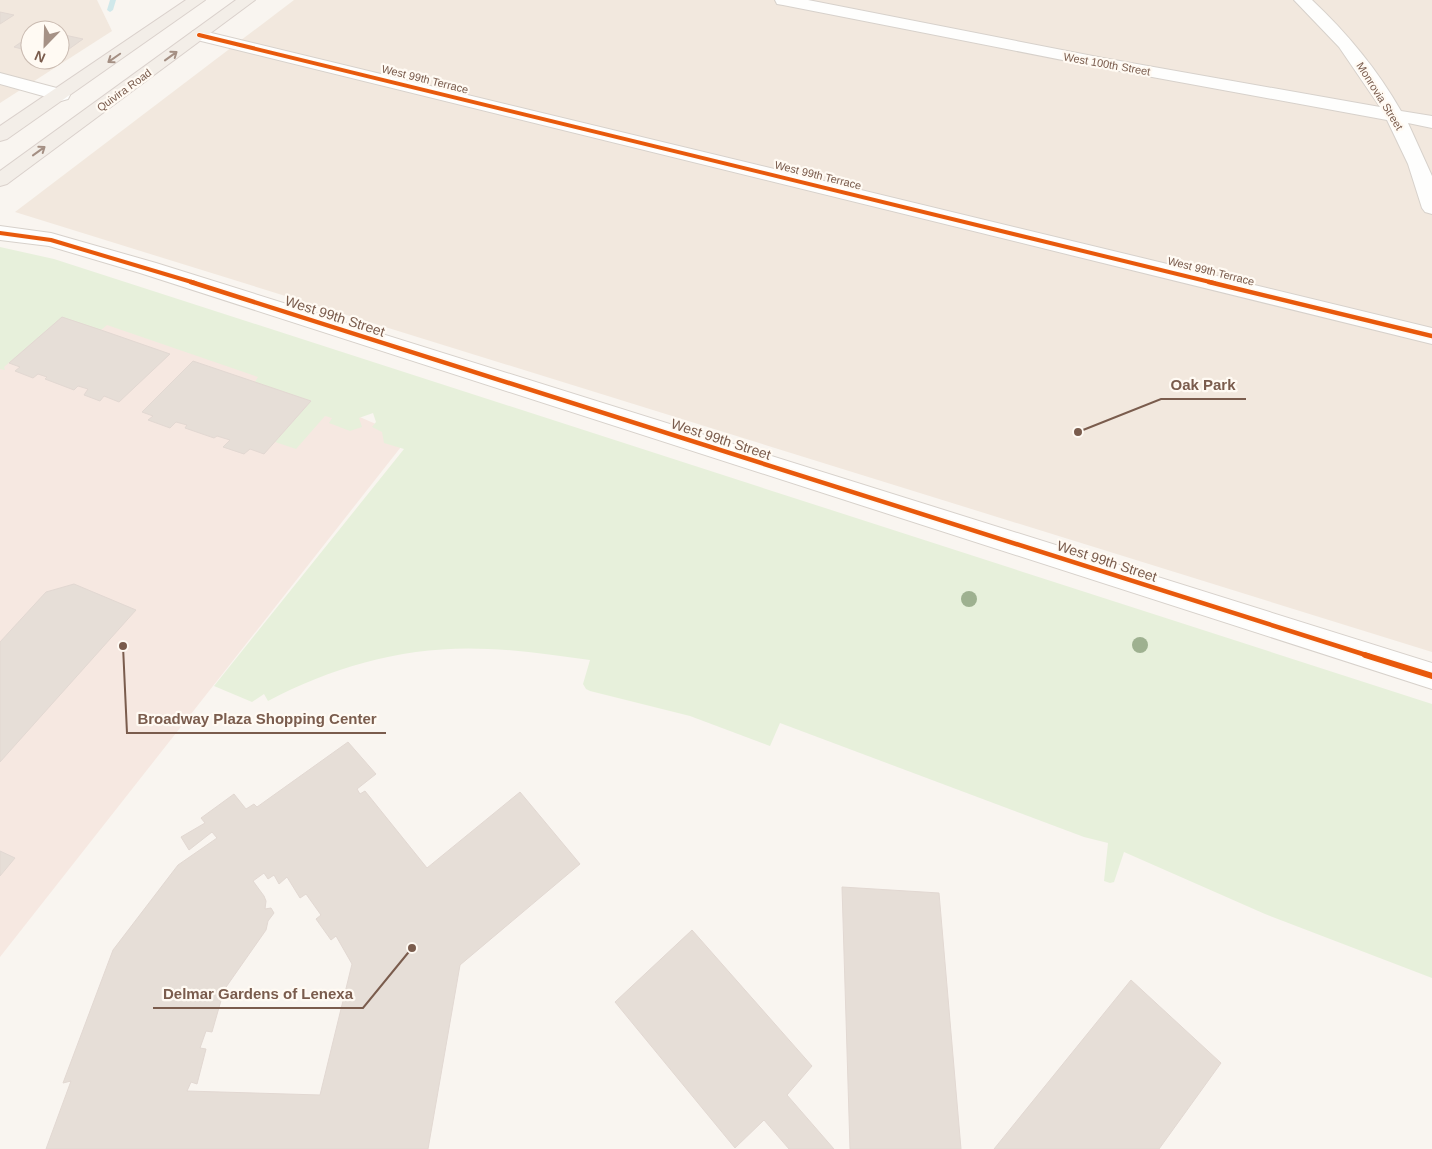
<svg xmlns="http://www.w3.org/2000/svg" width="1432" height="1149" viewBox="0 0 1432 1149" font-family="Helvetica,sans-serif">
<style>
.residential{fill:#f2e8de;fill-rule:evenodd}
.commercial{fill:#f6e8e1}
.green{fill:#e7f0db}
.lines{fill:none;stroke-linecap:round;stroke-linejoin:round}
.stream{fill:#d0e8ea;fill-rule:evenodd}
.building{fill:#e6ded7;stroke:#e2d8d2;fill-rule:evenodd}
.minor-casing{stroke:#d7d1cb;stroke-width:2}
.tertiary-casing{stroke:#d7d1cb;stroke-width:2}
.primary-casing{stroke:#dad1cc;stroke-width:2}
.minor{fill:#fefefd;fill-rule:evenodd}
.tertiary{fill:#fefefd;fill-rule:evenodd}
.primary{fill:#f3eee8;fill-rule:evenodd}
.cycleway-far2-casing{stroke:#fffaf3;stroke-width:5.5}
.cycleway-far1-casing{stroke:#fffaf3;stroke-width:8}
.cycleway-casing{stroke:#fffaf3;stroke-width:9}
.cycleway-far2{stroke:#e8590c;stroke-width:4}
.cycleway-far1{stroke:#e8590c;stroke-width:4.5}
.cycleway{stroke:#e8590c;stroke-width:6}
.tree{fill:#9eb190}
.oneway{stroke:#a48f83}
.labels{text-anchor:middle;stroke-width:4.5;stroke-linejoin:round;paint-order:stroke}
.far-street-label{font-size:11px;fill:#7a5c4d;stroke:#fffaf3}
.street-label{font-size:14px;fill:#7a5c4d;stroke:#fffaf3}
.leader{fill:none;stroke:#7a5c4d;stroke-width:2}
.callout-dot{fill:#7a5c4d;stroke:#fffaf3;stroke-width:2}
.callout-label{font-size:15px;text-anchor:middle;font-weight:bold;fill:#7a5c4d;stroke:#fffaf3;stroke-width:4.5;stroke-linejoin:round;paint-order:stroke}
</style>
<rect width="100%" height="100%" fill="#f9f5f0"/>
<g class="residential">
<path d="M0 0H97L112 31 0 103ZM30 30H60V60H30Z"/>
<polygon points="294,0 1432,0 1432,652 15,212"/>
</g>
<polygon class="commercial" points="68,307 261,374 408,438 0,957 0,354"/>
<path class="green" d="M0 247 54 259 1432 704V978L1265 914 1124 852 1114 882 1110 883 1104 881 1108 843 1084 837 780 723 770 746 690 716 590 691 586 689 583 684 590 660C556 656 522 650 488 649 410 645 336 665 268 701L264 694 252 702 214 686 404 449 384 443 382 432 372 427 376 422 373 413 359 418 362 427 350 431 329 423 332 418 325 416 296 449 275 442 311 401 255 382 258 377 107 325 101 330 62 317 4 367 5 370 0 369Z"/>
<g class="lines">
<polygon class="stream" points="110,0 116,0 113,10 110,12 107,10"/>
</g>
<g class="building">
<polygon points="0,12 14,15 0,24"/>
<polygon points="60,34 83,39 62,54 60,53"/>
<polygon points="30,36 30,51 14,47"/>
<polygon points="62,317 101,330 170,354 119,402 104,396 100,401 84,395 88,389 78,386 74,390 45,379 47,377 38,374 33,378 15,371 20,367 9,363"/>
<polygon points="193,361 255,382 311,401 264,454 250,449 244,454 223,447 230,440 217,436 214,438 185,428 187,425 176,422 170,428 148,420 153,416 142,412"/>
<polygon points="74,584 136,610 0,762 0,642 46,592"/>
<path d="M348 742 376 774 357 789 360 794 365 791 427 868 520 792 580 864 460 965 428 1149H46L71 1081 63 1083 113 950 178 865 217 838 212 832 189 850 181 837 205 823 201 818 234 794 246 809 254 804 257 807ZM264 873 268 879 274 875 279 884 287 877 300 898 306 894 321 915 316 919 331 940 336 936 352 964 320 1095 187 1091 191 1082 197 1084 206 1049 200 1048 206 1031 212 1032 224 990 266 930 268 921 274 913 271 908 265 909 266 901 264 896 253 881Z"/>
<polygon points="0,851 15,858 0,876"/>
<polygon points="842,887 939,893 961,1149 850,1149"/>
<polygon points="692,930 812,1066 787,1095 834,1149 789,1149 764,1120 735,1148 615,1002"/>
<polygon points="1131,980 1221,1063 1159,1149 994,1149"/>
</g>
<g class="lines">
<g class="minor-casing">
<g id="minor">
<path d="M775 0H808L1103 58 1380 107 1339 47 1294 0H1312C1347 33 1377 69 1401 111L1432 116V128L1408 123 1432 176V214L1425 212 1422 208 1408 164 1387 120 1103 68 783 5 777 4Z"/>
<polygon points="199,30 1432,328 1432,344 193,39 190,35 193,31"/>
<polygon points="0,73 68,91 70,95 68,99 61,101 0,84"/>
</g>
</g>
<g class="tertiary-casing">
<polygon id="tertiary" points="0,226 51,233 156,263 1432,663 1432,689 140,273 49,246 0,240"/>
</g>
<g class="primary-casing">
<g id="primary">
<polygon points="186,0 205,0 7,139 0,141 0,126"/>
<polygon points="236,0 255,0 7,184 0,186 0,171"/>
</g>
</g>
<use href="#minor" class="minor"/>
<use href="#tertiary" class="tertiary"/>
<use href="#primary" class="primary"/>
<g class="cycleway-far2-casing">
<g id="cycleway-far2">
<polyline points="199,35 1214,283"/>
<polyline points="0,233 51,240 195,283"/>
</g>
</g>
<g class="cycleway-far1-casing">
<g id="cycleway-far1">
<polyline points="191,282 1369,656"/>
<polyline points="1209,282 1432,336"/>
</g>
</g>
<g class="cycleway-casing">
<polyline id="cycleway" points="1365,655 1432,676"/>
</g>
<use href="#cycleway-far2" class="cycleway-far2"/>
<use href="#cycleway-far1" class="cycleway-far1"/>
<use href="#cycleway" class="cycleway"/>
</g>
<g class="tree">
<circle cx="969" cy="599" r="8"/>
<circle cx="1140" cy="645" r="8"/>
</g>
<defs><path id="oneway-shaft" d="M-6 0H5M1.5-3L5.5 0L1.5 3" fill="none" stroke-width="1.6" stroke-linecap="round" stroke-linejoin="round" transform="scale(1.25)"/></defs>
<g class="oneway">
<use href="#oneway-shaft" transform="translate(171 56) rotate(-36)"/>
<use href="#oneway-shaft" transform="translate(114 58) rotate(145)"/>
<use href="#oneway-shaft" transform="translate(39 151) rotate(-36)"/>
</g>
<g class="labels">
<g class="far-street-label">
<text transform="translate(1107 64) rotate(10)" y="4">West 100th Street</text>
<text transform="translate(425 79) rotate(14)" y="4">West 99th Terrace</text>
<text transform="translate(124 90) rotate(-36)" y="4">Quivira Road</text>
<text transform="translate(1380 96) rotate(58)" y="4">Monrovia Street</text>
<text transform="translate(818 175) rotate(14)" y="4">West 99th Terrace</text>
<text transform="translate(1211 271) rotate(14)" y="4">West 99th Terrace</text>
</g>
<g class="street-label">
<text transform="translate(335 316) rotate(18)" y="5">West 99th Street</text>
<text transform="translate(721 439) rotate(18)" y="5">West 99th Street</text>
<text transform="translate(1107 561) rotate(18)" y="5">West 99th Street</text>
</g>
</g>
<path class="leader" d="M1078 432L1161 399H1246M123 646L127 733H386M412 948L363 1008H153"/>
<g class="callout-dot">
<circle cx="1078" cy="432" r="5"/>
<circle cx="123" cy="646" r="5"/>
<circle cx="412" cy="948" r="5"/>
</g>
<g class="callout-label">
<text x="1203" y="390">Oak Park</text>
<text x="257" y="724">Broadway Plaza Shopping Center</text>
<text x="258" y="999">Delmar Gardens of Lenexa</text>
</g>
<g transform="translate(45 45) rotate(203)"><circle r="24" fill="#fffaf3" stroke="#cabbb1"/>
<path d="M0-4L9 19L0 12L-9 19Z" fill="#a69286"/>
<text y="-8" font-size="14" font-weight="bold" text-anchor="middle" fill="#7a5c4d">N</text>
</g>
</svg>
